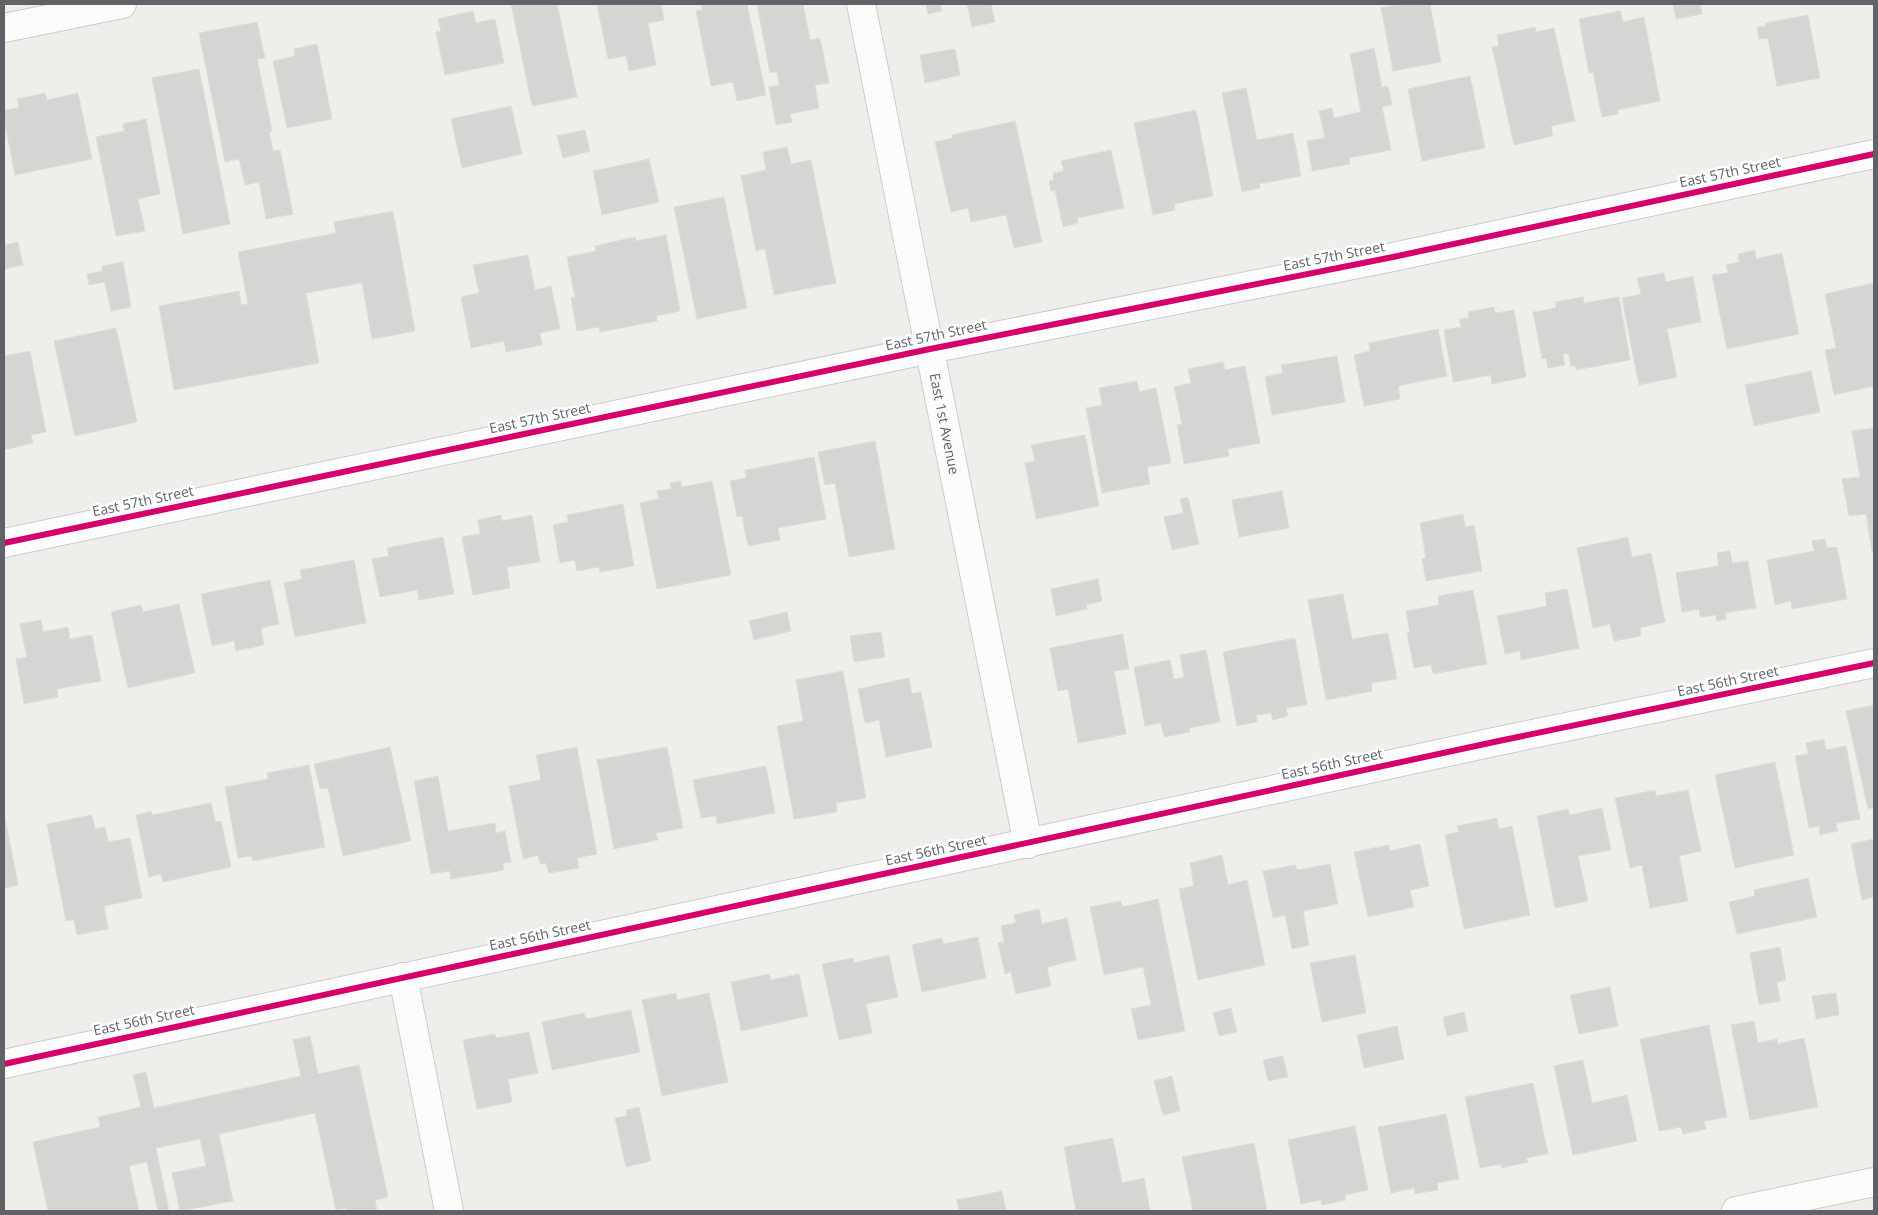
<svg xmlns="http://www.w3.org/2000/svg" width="1878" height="1215" viewBox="0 0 1878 1215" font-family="'Open Sans',sans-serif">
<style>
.building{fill:#d6d5d3;stroke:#deddd9}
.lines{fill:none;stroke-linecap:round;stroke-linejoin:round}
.minor-casing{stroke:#cbcccc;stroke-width:30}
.tertiary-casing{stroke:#cbcccc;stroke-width:30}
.minor{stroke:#fdfcfc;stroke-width:28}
.tertiary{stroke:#fdfcfc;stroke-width:28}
.cycleway-casing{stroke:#fff;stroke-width:9}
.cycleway{stroke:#d6006c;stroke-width:6}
.labels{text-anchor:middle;stroke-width:5;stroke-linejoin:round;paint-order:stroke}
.street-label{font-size:14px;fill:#5f6368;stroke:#fff}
</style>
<rect width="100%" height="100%" fill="#efeeea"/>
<g class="building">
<polygon points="511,4 557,4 577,97 532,106"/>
<polygon points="597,4 661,4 664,20 648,23 656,65 629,71 626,56 608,59"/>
<polygon points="701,4 747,4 766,95 737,101 733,82 711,86 696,11 702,10"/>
<polygon points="757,4 803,4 810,40 820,38 829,83 815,85 819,108 790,114 792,122 776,125 769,87 779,85 777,72 770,73"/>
<polygon points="926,4 940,4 942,11 928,14"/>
<polygon points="967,4 991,4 995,22 972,27"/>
<polygon points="1402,4 1430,4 1441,62 1393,71 1381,8"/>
<polygon points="1673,4 1700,4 1702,14 1676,19"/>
<polygon points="473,11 476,23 495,19 504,63 445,75 436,32 441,31 438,19"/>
<polygon points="1620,11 1623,22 1644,17 1660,101 1617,110 1618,114 1602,117 1593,72 1589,73 1579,19"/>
<polygon points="1808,15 1820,78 1777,86 1768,38 1759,39 1757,27 1766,26 1765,23"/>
<polygon points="257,22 265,58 257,59 272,131 269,132 273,151 280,150 293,214 266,219 259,182 245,185 239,159 225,162 199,33"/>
<polygon points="1535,27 1536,32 1554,28 1575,121 1551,126 1553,136 1514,145 1492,47 1499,46 1497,35"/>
<polygon points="317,44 332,119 287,128 273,61 295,56 294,49"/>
<polygon points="1374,48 1382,87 1388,86 1392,105 1382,107 1391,150 1349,158 1350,164 1312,171 1307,141 1325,138 1319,111 1332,108 1334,118 1361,112 1350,54"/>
<polygon points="955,49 960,75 925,83 920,55"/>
<polygon points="199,69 230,224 183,234 152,78"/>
<polygon points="1470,76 1485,148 1422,161 1408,89"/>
<polygon points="1246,88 1257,140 1293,133 1301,176 1259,184 1260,188 1242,192 1222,93"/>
<polygon points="45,93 47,100 78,93 92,159 15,175 4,119 4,110 19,108 17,99"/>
<polygon points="511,106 522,154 462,168 451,119"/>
<polygon points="1196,110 1213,196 1174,204 1175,210 1153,215 1134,123"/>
<polygon points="146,119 160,194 138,199 145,231 116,236 96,137 124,131 123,124"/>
<polygon points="1015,121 1042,242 1014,248 1006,215 971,222 968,208 951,212 935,142 953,138 952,135"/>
<polygon points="585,130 590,151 563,158 557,136"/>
<polygon points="787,147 791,164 811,160 836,283 774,295 765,249 756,251 741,176 766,170 763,152"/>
<polygon points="1111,150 1124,208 1077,218 1078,223 1063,227 1055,190 1051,191 1049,181 1054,180 1053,173 1064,171 1061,161"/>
<polygon points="649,159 659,202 602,215 593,171"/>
<polygon points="724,197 747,308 697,319 674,207"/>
<polygon points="393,211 415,331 372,339 362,283 306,293 319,363 174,390 159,306 239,291 241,305 248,304 238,252 336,233 334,222"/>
<polygon points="666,235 680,311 656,316 657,321 600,332 599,327 577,331 571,298 575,297 567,257 596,251 595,246 635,237 636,241"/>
<polygon points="18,242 23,265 4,269 4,245"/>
<polygon points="1755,250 1756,259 1782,253 1799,334 1727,349 1712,275 1728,273 1726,265 1739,262 1738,254"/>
<polygon points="528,255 535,290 551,286 560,329 540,333 542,345 506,352 504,341 471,348 461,297 479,293 473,265"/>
<polygon points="123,262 131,307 111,311 105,282 89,285 87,274 102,271 102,266"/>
<polygon points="1664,273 1666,282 1693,276 1701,322 1667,329 1677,377 1639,385 1622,298 1641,294 1637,278"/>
<polygon points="1874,283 1874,386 1834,395 1825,350 1836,348 1825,294"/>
<polygon points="1583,297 1584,303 1619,297 1630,360 1576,370 1576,366 1571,366 1568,353 1563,354 1565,365 1548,368 1546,358 1542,359 1533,312 1556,308 1555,302"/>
<polygon points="1494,307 1495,313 1514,310 1526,377 1492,384 1491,375 1453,382 1444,330 1461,327 1459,319 1469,318 1468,312"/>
<polygon points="116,328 137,422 75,436 54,341"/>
<polygon points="1438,329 1447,376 1398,386 1400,399 1364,406 1354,355 1370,351 1369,343"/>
<polygon points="30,351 46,432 31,435 33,443 4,450 4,356"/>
<polygon points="1337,356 1345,402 1272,415 1265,377 1283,373 1281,365"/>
<polygon points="1223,362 1225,370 1245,366 1260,443 1228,449 1229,456 1184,464 1177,425 1182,424 1174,387 1191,383 1188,369"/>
<polygon points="1811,371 1820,412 1754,426 1745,385"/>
<polygon points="1137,381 1139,392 1156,388 1171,463 1147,467 1150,484 1102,493 1086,408 1102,405 1099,388"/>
<polygon points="1874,428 1874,551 1872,552 1866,514 1849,516 1842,479 1860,477 1852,431"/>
<polygon points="1085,435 1099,506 1036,519 1025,463 1035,461 1031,445"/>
<polygon points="875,441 895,549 849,557 835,483 825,485 818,452"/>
<polygon points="814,457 826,519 778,528 780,540 748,546 742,516 737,517 730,481 746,478 745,470"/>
<polygon points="681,481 682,487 712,481 731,575 657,589 640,503 659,499 657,491 671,489 670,483"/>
<polygon points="1282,491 1289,528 1239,537 1232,500"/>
<polygon points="1188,497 1199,544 1172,550 1164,517 1183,513 1180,499"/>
<polygon points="623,504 634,566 600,572 599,567 577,571 575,560 560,563 553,525 568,522 567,515"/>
<polygon points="1463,514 1465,527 1474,525 1482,571 1426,581 1422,559 1426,558 1420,523"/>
<polygon points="501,515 502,521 532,515 540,562 507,567 510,588 473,595 462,537 480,534 478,520"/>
<polygon points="443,537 454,594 419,600 417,590 380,597 372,559 389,556 387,548"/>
<polygon points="1628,537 1632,557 1651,553 1665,622 1640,628 1641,636 1614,641 1610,624 1593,628 1577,548"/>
<polygon points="1825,539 1827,548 1837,547 1847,599 1792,609 1791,601 1775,605 1767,560 1814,551 1812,541"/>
<polygon points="1730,551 1732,563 1748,561 1756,608 1725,613 1726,619 1717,621 1716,615 1700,617 1699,609 1682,612 1676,573 1719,566 1717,553"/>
<polygon points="354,560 366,623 295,637 284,583 302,579 300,570"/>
<polygon points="1098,579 1102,601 1086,605 1087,609 1056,616 1051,589"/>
<polygon points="270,580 279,624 261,628 264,645 236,651 234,641 212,646 201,594"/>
<polygon points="1567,589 1579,648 1521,660 1520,651 1505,654 1497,616 1547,606 1545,593"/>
<polygon points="1473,590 1487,664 1433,674 1431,665 1414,668 1407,633 1410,632 1406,611 1439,605 1438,596"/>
<polygon points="1343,594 1352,639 1388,633 1397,679 1371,683 1372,691 1326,700 1308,600"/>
<polygon points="179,604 195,673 128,688 111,612 141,605 143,612"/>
<polygon points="787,612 791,631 754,640 749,621"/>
<polygon points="41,620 43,632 68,627 70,639 92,635 101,681 57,689 58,697 24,704 16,659 27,657 20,624"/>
<polygon points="881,632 885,657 854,662 850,636"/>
<polygon points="1123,634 1129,669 1114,671 1126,734 1078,743 1068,689 1058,691 1050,648"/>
<polygon points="1295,638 1307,705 1286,708 1288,716 1273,720 1271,713 1256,715 1257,722 1237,726 1223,652"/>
<polygon points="1206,650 1220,722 1189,728 1190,732 1164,737 1161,723 1145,726 1134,667 1170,660 1174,679 1184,677 1180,655"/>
<polygon points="843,671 866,798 836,803 837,812 794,819 777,726 803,721 796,680"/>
<polygon points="909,678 912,694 921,692 932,747 886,757 879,720 865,723 858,689"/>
<polygon points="1874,705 1874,807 1868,809 1846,711"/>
<polygon points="1824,739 1826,750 1846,746 1860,819 1836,823 1838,831 1820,835 1819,826 1809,828 1795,756 1808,754 1806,743"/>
<polygon points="390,747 411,841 343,856 328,788 320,789 314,764"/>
<polygon points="577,747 597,854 577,858 579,868 549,873 546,863 540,864 538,855 523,859 509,786 541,780 536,755"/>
<polygon points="667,747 683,828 656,833 658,840 614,849 597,760"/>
<polygon points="1775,762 1794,855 1735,868 1715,775"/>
<polygon points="309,765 325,847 253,861 251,856 238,858 225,787 268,779 267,773"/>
<polygon points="766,766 775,813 717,824 716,816 701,818 693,780"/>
<polygon points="438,776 448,831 495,823 496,833 505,831 511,862 503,863 504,870 451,879 450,871 431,874 414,781"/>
<polygon points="1655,790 1656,796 1688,790 1701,851 1679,856 1688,901 1650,908 1642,865 1630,868 1615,798"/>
<polygon points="211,803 215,822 221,821 231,867 163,882 161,874 149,877 136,815 151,811 152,815"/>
<polygon points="1602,808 1611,850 1578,856 1588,901 1555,908 1537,816 1568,809 1570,815"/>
<polygon points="4,813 18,885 4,888"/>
<polygon points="92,815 95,829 105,827 108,842 130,838 142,898 104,906 108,929 77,935 74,920 66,921 47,824"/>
<polygon points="1497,818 1499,829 1512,826 1530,915 1464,929 1445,835 1459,832 1457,826"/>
<polygon points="1874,839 1874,897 1862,900 1851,844"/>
<polygon points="1420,844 1429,886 1410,890 1414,907 1368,917 1354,852 1389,845 1390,851"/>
<polygon points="1222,855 1228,885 1247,880 1265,965 1198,980 1179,889 1194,886 1190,863"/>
<polygon points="1330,864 1338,904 1303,911 1309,945 1292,949 1285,915 1273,918 1263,871 1295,865 1297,870"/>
<polygon points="1808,878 1817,917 1737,934 1729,902 1755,896 1754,890"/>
<polygon points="1158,899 1185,1031 1138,1040 1131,1009 1151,1005 1143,967 1104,975 1090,907 1121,901 1122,907"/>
<polygon points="1039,909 1042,924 1067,918 1076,960 1047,967 1051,986 1016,994 1011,972 1005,974 998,943 1004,942 1001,926 1016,923 1014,915"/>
<polygon points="978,937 986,978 922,992 912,945 942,938 943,944"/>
<polygon points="1780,947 1786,980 1777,982 1780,1001 1759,1005 1750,953"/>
<polygon points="889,955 898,997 866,1004 872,1033 839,1040 822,964 853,958 854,963"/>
<polygon points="1355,955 1366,1013 1322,1022 1310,963"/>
<polygon points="769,974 771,980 799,974 808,1016 741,1031 731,982"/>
<polygon points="1610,987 1618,1026 1579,1034 1570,995"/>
<polygon points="676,993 677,1000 709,993 728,1082 662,1096 642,1000"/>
<polygon points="1836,993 1839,1015 1816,1019 1812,996"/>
<polygon points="1231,1008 1237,1032 1219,1036 1213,1013"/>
<polygon points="631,1010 640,1052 552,1070 542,1022 584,1013 586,1019"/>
<polygon points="1464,1012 1468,1031 1447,1036 1443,1017"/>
<polygon points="1754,1021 1758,1043 1777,1039 1778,1044 1804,1038 1818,1107 1750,1120 1731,1025"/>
<polygon points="1709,1025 1727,1117 1704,1121 1706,1129 1683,1134 1681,1127 1659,1131 1640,1039"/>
<polygon points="1397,1026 1404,1059 1364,1068 1357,1035"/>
<polygon points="529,1032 538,1073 508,1079 512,1102 477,1109 463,1040 495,1034 496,1038"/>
<polygon points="310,1036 318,1074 359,1065 388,1197 375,1200 377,1211 347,1211 346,1208 336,1210 315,1113 219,1134 233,1201 180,1211 172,1173 206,1166 200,1139 156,1148 169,1211 158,1211 147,1162 129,1166 139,1211 48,1211 33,1142 100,1127 98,1117 141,1107 133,1075 146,1072 154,1108 301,1076 293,1040"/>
<polygon points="1283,1056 1288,1077 1268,1081 1263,1060"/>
<polygon points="1583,1060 1592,1103 1627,1095 1637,1141 1573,1155 1554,1066"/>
<polygon points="1172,1076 1180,1111 1163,1115 1154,1081"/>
<polygon points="1533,1083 1548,1154 1526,1158 1528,1162 1501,1168 1501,1164 1480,1168 1465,1097"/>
<polygon points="639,1107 651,1161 626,1167 615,1118 627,1116 626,1110"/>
<polygon points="1446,1114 1459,1179 1437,1183 1438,1190 1415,1194 1414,1188 1391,1193 1378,1127"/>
<polygon points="1355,1126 1368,1190 1345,1195 1346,1200 1322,1205 1321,1200 1301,1204 1288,1140"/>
<polygon points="1113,1138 1122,1183 1144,1178 1150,1211 1076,1211 1064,1147"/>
<polygon points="1254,1143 1267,1211 1193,1211 1182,1157"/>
<polygon points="1002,1191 1006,1211 959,1211 957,1200"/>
</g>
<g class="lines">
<g class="minor-casing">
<g id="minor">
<path id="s1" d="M861 4 1028 844"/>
<polyline points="4,28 122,4"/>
<polyline points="4,543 930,349 1393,257 1874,154"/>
<polyline points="403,977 449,1211"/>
<polyline points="1736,1211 1874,1182"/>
</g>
</g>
<g class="tertiary-casing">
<polyline id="tertiary" points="4,1064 1494,742 1874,663"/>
</g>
<use href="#minor" class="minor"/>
<use href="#tertiary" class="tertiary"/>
<g class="cycleway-casing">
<g id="cycleway">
<polyline points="4,543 930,349 1393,257 1874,154"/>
<polyline points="4,1064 1494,742 1874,663"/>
</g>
</g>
<use href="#cycleway" class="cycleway"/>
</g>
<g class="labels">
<g class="street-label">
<text transform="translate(1730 172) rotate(-12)" y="5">East 57th Street</text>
<text transform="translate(1334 256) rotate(-11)" y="5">East 57th Street</text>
<text transform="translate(936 335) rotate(-12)" y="5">East 57th Street</text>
<text transform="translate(540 418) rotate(-12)" y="5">East 57th Street</text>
<text dy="5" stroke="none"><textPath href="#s1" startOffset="428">East 1st Avenue</textPath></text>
<text transform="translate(143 501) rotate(-12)" y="5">East 57th Street</text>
<text transform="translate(1728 681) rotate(-12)" y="5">East 56th Street</text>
<text transform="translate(1332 764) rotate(-12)" y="5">East 56th Street</text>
<text transform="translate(936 850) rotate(-12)" y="5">East 56th Street</text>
<text transform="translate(540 935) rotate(-12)" y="5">East 56th Street</text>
<text transform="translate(144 1020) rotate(-12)" y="5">East 56th Street</text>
</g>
</g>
<rect width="1878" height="1215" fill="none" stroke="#5f6368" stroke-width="10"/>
</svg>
